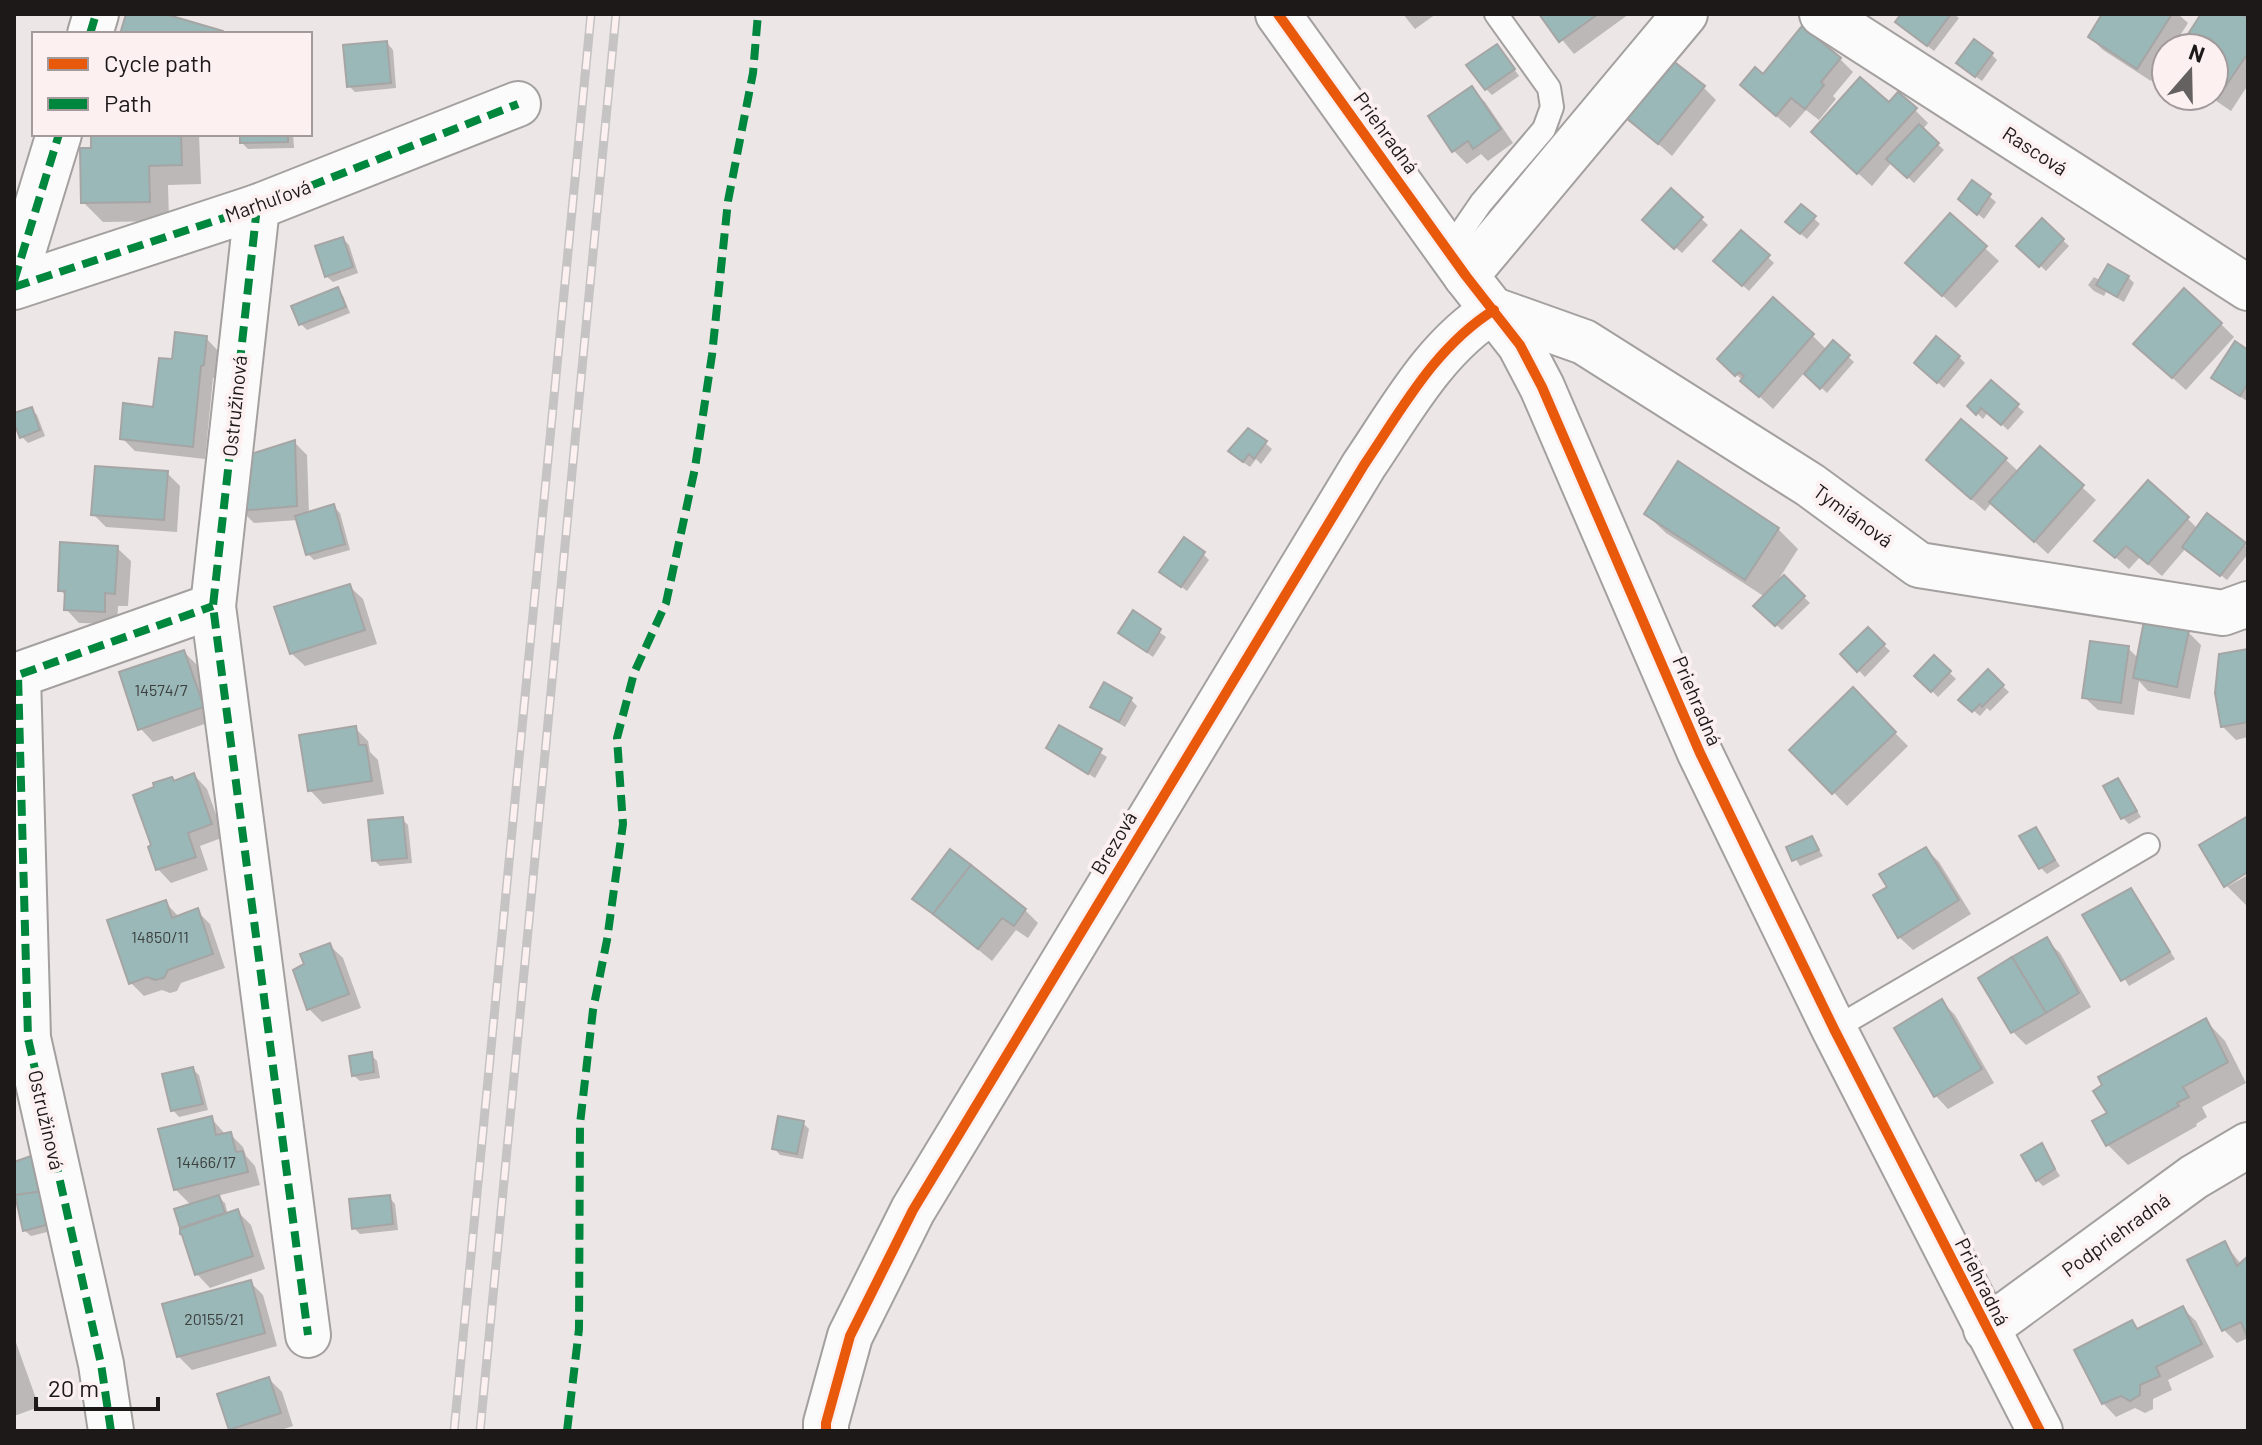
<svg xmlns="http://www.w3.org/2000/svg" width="2262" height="1445" viewBox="0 0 2262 1445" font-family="Barlow,sans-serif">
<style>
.shadow{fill:#0003}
.building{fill:#9ab8b7;stroke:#a6a5a5;stroke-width:2}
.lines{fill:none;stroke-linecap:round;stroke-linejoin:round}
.service-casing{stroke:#a4a0a0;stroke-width:26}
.minor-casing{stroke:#a4a0a0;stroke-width:48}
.service{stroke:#fcfbfb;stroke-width:22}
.minor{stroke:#fcfbfb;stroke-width:44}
.rail-casing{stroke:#c5c3c3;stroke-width:9}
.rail{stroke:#fcf0f1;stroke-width:6;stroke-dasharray:18;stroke-linecap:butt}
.quiet{stroke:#00873e;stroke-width:8;stroke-dasharray:16 8;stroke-linecap:butt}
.cycleway-casing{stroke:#fcf0f1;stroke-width:15}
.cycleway{stroke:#e8590c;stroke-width:10}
.labels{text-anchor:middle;stroke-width:8;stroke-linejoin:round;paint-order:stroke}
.number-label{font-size:16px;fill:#3c4140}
.street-label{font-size:20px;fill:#1d1919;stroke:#fcf0f1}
</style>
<rect width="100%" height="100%" fill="#ece6e6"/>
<g class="shadow">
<polygon points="1403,14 1436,14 1415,29"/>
<polygon points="1541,14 1629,14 1574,54"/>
<polygon points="1903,14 1954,14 1959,18 1934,51 1904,28"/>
<polygon points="2105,14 2178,14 2188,23 2172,48 2166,48 2166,57 2151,81 2103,50 2090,37"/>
<polygon points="2204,14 2238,14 2248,21 2248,85 2231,111 2209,96 2214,96 2214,48 2181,48"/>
<polygon points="387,43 393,50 396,88 355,92 349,86"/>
<polygon points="1503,53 1519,76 1492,95 1486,89"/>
<polygon points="1991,54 1997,60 1982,81 1965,69"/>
<polygon points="1840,59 1853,72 1833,96 1836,99 1819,120 1806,110 1790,128 1756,98 1763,77"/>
<polygon points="1703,87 1716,100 1672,156 1628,117"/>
<polygon points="1472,89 1485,102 1513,143 1488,161 1481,154 1467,164 1454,151"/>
<polygon points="1915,110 1928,123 1922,130 1944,150 1914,183 1892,162 1872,186 1827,145"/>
<polygon points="93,134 199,134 201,184 168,185 169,221 103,222 83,202 93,150"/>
<polygon points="242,134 293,134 294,148 248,149 242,143"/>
<polygon points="1972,182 1996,202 1984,219 1967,205"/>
<polygon points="1671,190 1708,225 1682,253 1645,220"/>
<polygon points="1801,207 1820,224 1807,239 1794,228"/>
<polygon points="1950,216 1999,261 1956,308 1921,276"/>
<polygon points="2042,221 2069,246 2046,271 2019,246"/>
<polygon points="1742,233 1774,263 1749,291 1722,267"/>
<polygon points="343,239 349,245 358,273 333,282 326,276"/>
<polygon points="2094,277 2101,281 2128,277 2134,283 2124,302 2106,292 2104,296 2094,291 2088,285"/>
<polygon points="337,290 343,296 350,313 307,330 301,324"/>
<polygon points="2221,324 2234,337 2186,390 2149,357"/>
<polygon points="1813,336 1827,350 1833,343 1854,362 1827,393 1805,372 1773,409 1720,359"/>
<polygon points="206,338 219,352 217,378 213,378 205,459 135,451 122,438 155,409 173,362"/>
<polygon points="2248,352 2248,398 2247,401 2220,384"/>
<polygon points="1959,357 1965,363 1944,388 1923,369"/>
<polygon points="1991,383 2024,412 2008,430 1988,412 1983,419 1970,406"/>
<polygon points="31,409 37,415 45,436 28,443 22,437 14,415"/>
<polygon points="294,442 307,455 309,514 334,507 340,513 350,550 314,560 308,554 298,520 254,523 241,510"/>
<polygon points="1265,443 1272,449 1261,464 1256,459 1250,467 1236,457"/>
<polygon points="2040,449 2096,500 2048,554 1992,502 1985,511 1941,473 2005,459 2019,472"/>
<polygon points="167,473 180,486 177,532 106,527 93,514"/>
<polygon points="1646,514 1778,529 1798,549 1775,585 1784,578 1810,603 1782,630 1756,606 1765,597 1666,533"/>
<polygon points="2187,518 2198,529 2244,545 2248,548 2248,554 2227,580 2186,548 2162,576 2140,557 2129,569 2097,541"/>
<polygon points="117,548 131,561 128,606 118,606 117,624 79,623 66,609 67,597 60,590"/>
<polygon points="1203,554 1209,560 1187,591 1162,572"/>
<polygon points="349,586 363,599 377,644 305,666 291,653"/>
<polygon points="1133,613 1166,637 1153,657 1120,633"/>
<polygon points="1868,630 1890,651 1865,677 1843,654"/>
<polygon points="2188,632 2201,645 2190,699 2148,691 2139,681 2134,715 2098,710 2084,697 2128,648 2139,659"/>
<polygon points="2248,651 2248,737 2236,740 2222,726"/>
<polygon points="184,652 197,665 216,720 153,742 140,728"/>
<polygon points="1934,658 1956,679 1938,697 1917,676"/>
<polygon points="1988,672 2009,692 1990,711 1987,708 1980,716 1961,700"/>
<polygon points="1852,690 1908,746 1847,806 1792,750"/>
<polygon points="1131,700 1137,706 1125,727 1093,707"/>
<polygon points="355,728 368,741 370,752 378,760 384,794 323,804 310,790"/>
<polygon points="1060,728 1107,757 1095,778 1048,748"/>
<polygon points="194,775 207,789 224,837 200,846 208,870 171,883 158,869 175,782"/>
<polygon points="2118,780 2141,817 2129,824 2123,818"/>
<polygon points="2248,818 2248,870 2228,882 2228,886 2248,875 2248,904 2246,905 2226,885"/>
<polygon points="402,819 408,825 412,863 380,866 374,860"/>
<polygon points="2035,830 2060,866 2047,874 2041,868"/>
<polygon points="1811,838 1823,856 1800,866 1789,848"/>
<polygon points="1926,849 1939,862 1971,914 1913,950 1899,937"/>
<polygon points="2131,891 2175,959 2129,986 2085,916"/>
<polygon points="165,902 179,917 197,911 210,924 225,968 181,983 177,991 170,993 162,990 144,996 130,982"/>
<polygon points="1025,910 1038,923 1028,938 1016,930 992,961 942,920"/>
<polygon points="2046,940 2060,953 2091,1007 2026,1045 2013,1032 1981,979"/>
<polygon points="329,945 343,958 361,1008 322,1022 309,1009"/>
<polygon points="1942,1002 1955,1015 1994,1083 1948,1109 1935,1095"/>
<polygon points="2206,1021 2225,1041 2246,1083 2202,1107 2207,1117 2196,1124 2197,1126 2128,1165 2108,1145 2110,1114"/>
<polygon points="371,1055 377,1061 380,1078 360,1081 353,1075"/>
<polygon points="192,1069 199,1075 208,1110 179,1117 173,1110"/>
<polygon points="211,1118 226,1135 230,1134 243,1147 246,1156 255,1166 260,1185 217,1196 225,1203 228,1215 238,1212 251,1225 265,1269 210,1288 197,1274 182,1227 192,1206 175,1189"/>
<polygon points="803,1123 809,1129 803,1159 780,1155 774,1148"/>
<polygon points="2041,1146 2060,1176 2043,1186 2037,1180"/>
<polygon points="42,1154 63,1228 31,1236 24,1230 14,1164"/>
<polygon points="389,1197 395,1204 398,1230 360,1234 354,1228"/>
<polygon points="2224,1243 2241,1264 2248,1258 2248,1338 2237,1343 2224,1330"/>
<polygon points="250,1282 263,1295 277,1346 192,1370 178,1356"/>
<polygon points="2182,1308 2196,1321 2214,1357 2168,1380 2172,1390 2153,1399 2153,1409 2145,1413 2135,1408 2116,1417 2103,1403 2132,1323 2139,1330"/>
<polygon points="14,1337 39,1407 14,1416"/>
<polygon points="269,1379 282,1392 293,1426 278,1431 233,1431 231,1429"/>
</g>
<g class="building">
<polygon points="126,14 165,14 223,31 223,34 120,34"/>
<polygon points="1539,14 1598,14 1559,42"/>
<polygon points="1901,14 1951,14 1927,46 1895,22"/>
<polygon points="2102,14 2172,14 2137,69 2088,37"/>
<polygon points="2201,14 2242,14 2248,18 2248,53 2217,99 2212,96 2214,48 2179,48"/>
<polygon points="1802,26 1841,58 1821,82 1824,85 1805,109 1791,98 1776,116 1740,85 1755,67 1763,74"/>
<polygon points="1974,39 1993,53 1975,77 1956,63"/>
<polygon points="387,41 391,83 347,87 343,45"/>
<polygon points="1497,44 1515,69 1485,90 1466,65"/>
<polygon points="1672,60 1705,86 1658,144 1625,117"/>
<polygon points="1860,77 1889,102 1898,92 1917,108 1857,174 1811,132"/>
<polygon points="1472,86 1501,129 1473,149 1468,141 1452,152 1428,116"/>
<polygon points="1919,124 1939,143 1907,178 1886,159"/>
<polygon points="91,134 181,134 182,165 149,166 150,202 81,203 80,148 91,148"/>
<polygon points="240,134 288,134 288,142 240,143"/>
<polygon points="1972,180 1991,194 1977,215 1958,199"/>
<polygon points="1671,188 1703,217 1674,249 1642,220"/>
<polygon points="1801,204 1816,216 1800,234 1785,222"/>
<polygon points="1950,213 1987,246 1942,296 1905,263"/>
<polygon points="2042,218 2064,239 2039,267 2016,246"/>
<polygon points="1741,230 1770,255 1742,286 1713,261"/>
<polygon points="343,237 353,267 325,277 315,246"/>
<polygon points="2108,264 2129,276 2117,297 2096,285"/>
<polygon points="338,287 346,307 299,325 291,306"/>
<polygon points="2184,288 2222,323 2172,378 2133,344"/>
<polygon points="1773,297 1814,334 1759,397 1740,381 1744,376 1739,372 1735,376 1717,359"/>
<polygon points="175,332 207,336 204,365 201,366 193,447 120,439 123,403 153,407 159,358 172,359"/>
<polygon points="1936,336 1960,356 1937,383 1914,363"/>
<polygon points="1833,340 1850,355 1820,389 1804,374"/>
<polygon points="2235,341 2248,350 2248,383 2240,396 2211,378"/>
<polygon points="1991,380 2019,404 2001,425 1981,408 1976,415 1967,406"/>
<polygon points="32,407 40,430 20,438 14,423 14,413"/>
<polygon points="1961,419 2007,458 1971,499 1926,460"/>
<polygon points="1248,428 1267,441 1254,459 1249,454 1243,462 1228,451"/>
<polygon points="295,440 297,506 239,511 248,455"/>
<polygon points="2040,446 2084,485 2034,542 1989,502"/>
<polygon points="1678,461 1779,528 1745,580 1644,514"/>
<polygon points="95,466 168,471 164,520 91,515"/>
<polygon points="2148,480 2189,517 2148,564 2126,546 2115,558 2094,541"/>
<polygon points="334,504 345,544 306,555 295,516"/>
<polygon points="2207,513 2246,543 2220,576 2182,547"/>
<polygon points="1184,537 1205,552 1181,587 1159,572"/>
<polygon points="60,542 118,546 115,594 105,593 105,612 64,610 65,591 58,591"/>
<polygon points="1784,575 1805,596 1775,626 1753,606"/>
<polygon points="350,584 365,630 290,654 274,607"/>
<polygon points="1133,610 1161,629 1147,652 1118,633"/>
<polygon points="2144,621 2189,630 2177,687 2133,678"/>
<polygon points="1868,627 1885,644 1857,672 1840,654"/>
<polygon points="2090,641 2129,646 2121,703 2082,698"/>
<polygon points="2248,649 2248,722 2221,727 2215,693 2219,654"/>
<polygon points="184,650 204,707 138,730 119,672"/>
<polygon points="1934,655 1951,671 1931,692 1914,676"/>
<polygon points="1988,669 2004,685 1982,707 1980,704 1972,712 1958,700"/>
<polygon points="1104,682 1132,698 1119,722 1090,707"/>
<polygon points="1853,687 1896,732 1832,794 1789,750"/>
<polygon points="1059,725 1102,749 1088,774 1046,748"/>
<polygon points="356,726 359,745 366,745 372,781 308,791 299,735"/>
<polygon points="194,773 212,824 188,833 196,857 156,870 148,847 151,845 133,795 154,787 153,783 172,777 174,781"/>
<polygon points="2118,778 2137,811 2121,819 2103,786"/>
<polygon points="2248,816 2248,872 2224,887 2199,845"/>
<polygon points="403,817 407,858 372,861 368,820"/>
<polygon points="2036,827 2055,860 2039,869 2019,836"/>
<polygon points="1812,836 1819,850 1792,861 1786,847"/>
<polygon points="1926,847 1959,900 1898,938 1873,895 1887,887 1879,874"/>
<polygon points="950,849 971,865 933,914 912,899"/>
<polygon points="971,865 1026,909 1014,926 1002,918 978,949 933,914"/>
<polygon points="2131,888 2170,952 2121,981 2082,915"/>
<polygon points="166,900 172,918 198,908 213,954 168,970 164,978 155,980 147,977 129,984 107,920"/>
<polygon points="2047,937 2079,993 2046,1013 2012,957"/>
<polygon points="330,943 349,994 307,1010 293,970 304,964 300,954"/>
<polygon points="2012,957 2046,1013 2011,1033 1978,978"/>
<polygon points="1942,999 1982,1069 1934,1097 1894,1028"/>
<polygon points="2206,1018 2228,1062 2183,1087 2189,1097 2177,1103 2179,1106 2106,1146 2092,1121 2107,1113 2093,1091 2102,1085 2098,1077"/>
<polygon points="372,1052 374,1072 352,1076 349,1056"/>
<polygon points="193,1067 203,1104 171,1111 162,1074"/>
<polygon points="212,1116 216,1135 231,1132 236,1152 243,1151 248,1172 174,1190 158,1129"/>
<polygon points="778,1116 804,1121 797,1154 772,1149"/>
<polygon points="2042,1143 2055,1169 2036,1181 2021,1155"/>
<polygon points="42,1152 51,1190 15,1195 14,1162"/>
<polygon points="51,1190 58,1222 23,1231 15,1195"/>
<polygon points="219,1195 225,1213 180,1228 174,1209"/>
<polygon points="390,1195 393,1224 352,1229 349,1199"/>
<polygon points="238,1209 253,1256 195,1275 182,1235 180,1234 180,1229"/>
<polygon points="2225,1241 2237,1266 2248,1256 2247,1336 2241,1322 2222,1331 2187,1260"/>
<polygon points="251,1280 265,1333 177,1357 162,1304"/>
<polygon points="2183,1306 2202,1344 2156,1367 2160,1376 2140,1385 2140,1395 2130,1401 2121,1396 2102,1404 2074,1350 2132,1320 2137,1329"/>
<polygon points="269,1377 281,1413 229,1430 217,1394"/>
</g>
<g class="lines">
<g class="service-casing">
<g id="service">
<polyline points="1448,251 1481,203 1544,129 1552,107 1549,88 1496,14"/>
<polyline points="1834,1029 2148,845"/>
</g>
</g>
<g class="minor-casing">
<g id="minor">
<polyline points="1278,14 1466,276 1520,345 1542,387 1700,753 1834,1029 2040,1431"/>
<polyline points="1822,14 2248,288"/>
<polyline points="90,34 96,14"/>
<polyline points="257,207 213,606 308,1335"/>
<polyline points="1466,276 1685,14"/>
<polyline points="14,281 59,134"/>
<polyline points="14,287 257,207 518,104"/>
<polyline points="1494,310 1584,342 1810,485 1919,565 2223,613 2248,604"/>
<polyline points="1986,1329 2194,1177 2248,1145"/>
<polyline points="111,1431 101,1364 28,1038 18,675 213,606"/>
<path d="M826 1431V1423L850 1336 913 1210 1364 465C1402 409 1435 347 1494 310"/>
</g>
</g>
<use href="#service" class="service"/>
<use href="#minor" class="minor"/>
<g class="rail-casing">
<g id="rail">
<polyline points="454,1431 591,14"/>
<polyline points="480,1431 616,14"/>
</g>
</g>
<use href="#rail" class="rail"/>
<g class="quiet">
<polyline points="90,34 96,14"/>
<polyline points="257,207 213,606 308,1335"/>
<polyline points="14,281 59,134"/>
<polyline points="14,287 257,207 518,104"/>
<polyline points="111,1431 101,1364 28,1038 18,675 213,606"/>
<polyline points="567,1431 579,1329 580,1124 593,1010 607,940 623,824 617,738 634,673 666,603 695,468 712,355 728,201 753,73 758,14"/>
</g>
<g class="cycleway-casing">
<g id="cycleway">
<polyline points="1278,14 1466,276 1520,345 1542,387 1700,753 1834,1029 2040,1431"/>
<path d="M826 1431V1423L850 1336 913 1210 1364 465C1402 409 1435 347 1494 310"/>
</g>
</g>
<use href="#cycleway" class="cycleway"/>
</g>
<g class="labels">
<g class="number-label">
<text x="161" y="696">14574/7</text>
<text x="160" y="943">14850/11</text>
<text x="206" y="1168">14466/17</text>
<text x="214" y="1325">20155/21</text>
</g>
<g class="street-label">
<text transform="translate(1386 133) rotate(54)" y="7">Priehradná</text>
<text transform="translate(2035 151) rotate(33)" y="7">Rascová</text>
<text transform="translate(268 201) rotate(-20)" y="7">Marhuľová</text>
<text transform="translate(235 406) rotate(-84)" y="7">Ostružinová</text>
<text transform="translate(1853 516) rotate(36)" y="7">Tymiánová</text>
<text transform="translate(1697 701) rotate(67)" y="7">Priehradná</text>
<text transform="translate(1114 843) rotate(-59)" y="7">Brezová</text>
<text transform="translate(46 1120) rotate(77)" y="7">Ostružinová</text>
<text transform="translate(2116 1235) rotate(-36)" y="7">Podpriehradná</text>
<text transform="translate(1982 1282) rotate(63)" y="7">Priehradná</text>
</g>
</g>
<rect width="2262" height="1445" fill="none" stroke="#1d1919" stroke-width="32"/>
<rect x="32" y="32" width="280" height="104" fill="#fcf0f1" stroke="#a39a9b" stroke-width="2"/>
<rect x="48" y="58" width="40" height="12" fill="#e8590c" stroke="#a39a9b" stroke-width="2"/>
<text x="104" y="72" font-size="24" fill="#1d1919">Cycle path</text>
<rect x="48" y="98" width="40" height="12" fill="#00873e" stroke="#a39a9b" stroke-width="2"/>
<text x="104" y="112" font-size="24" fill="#1d1919">Path</text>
<g transform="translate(2190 72) rotate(20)"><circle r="38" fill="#fcf0f1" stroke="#a39a9b" stroke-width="2"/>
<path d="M0-6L14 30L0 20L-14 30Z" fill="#656161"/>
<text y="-12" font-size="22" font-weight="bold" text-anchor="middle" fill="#1d1919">N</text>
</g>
<path d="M36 1397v12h122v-12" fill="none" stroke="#1d1919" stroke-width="4"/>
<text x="48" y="1397" font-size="24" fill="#1d1919" stroke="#fcf0f1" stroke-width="6" paint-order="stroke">20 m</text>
</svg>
